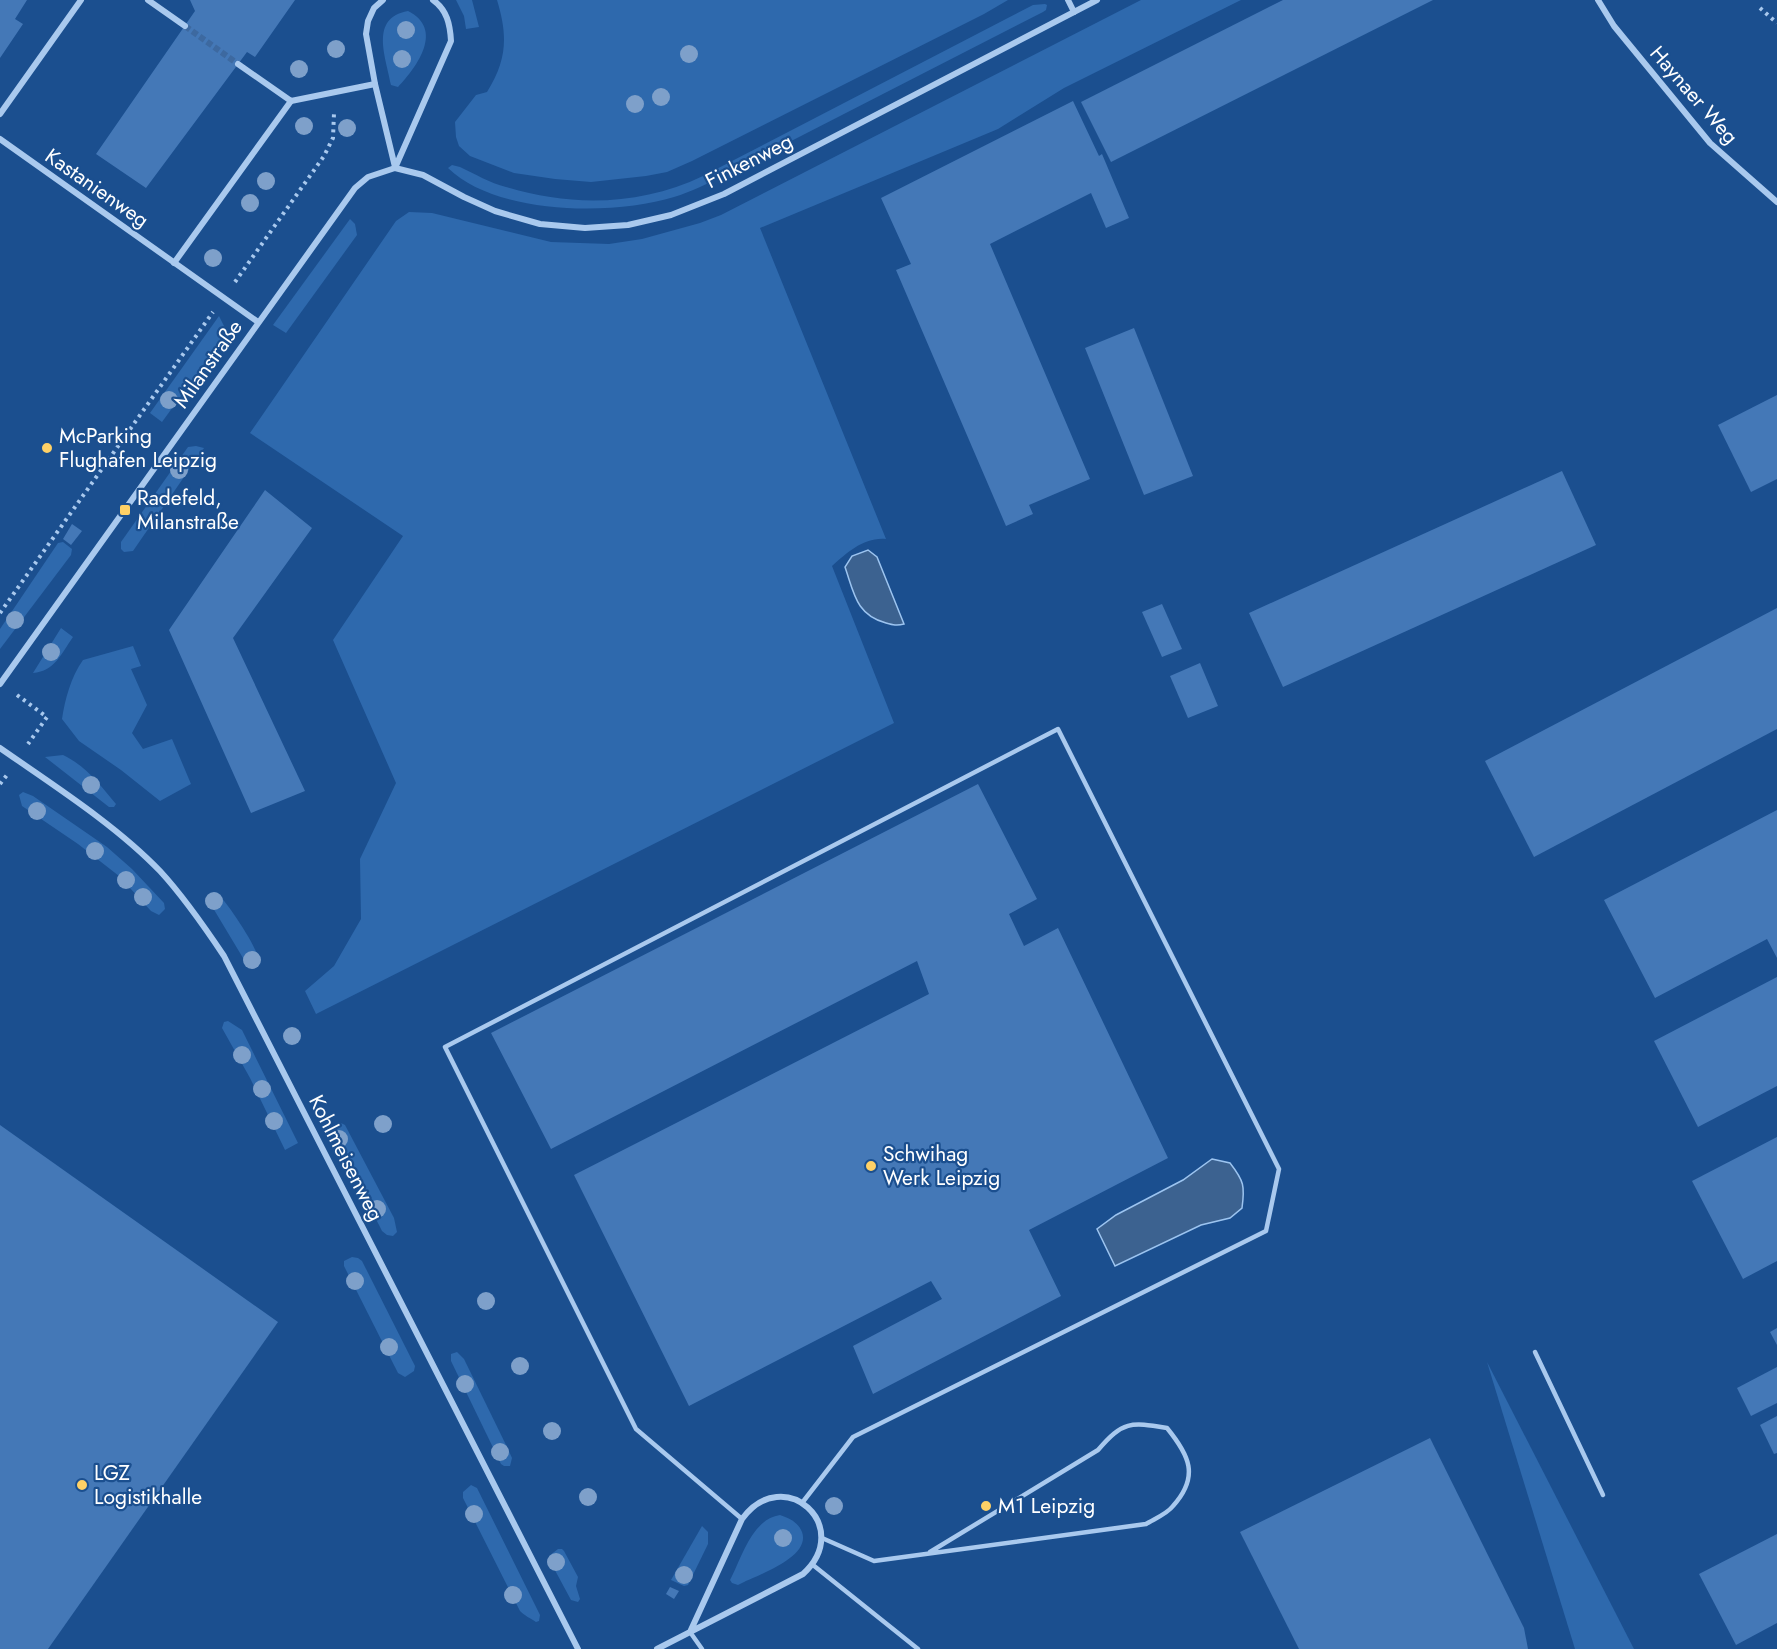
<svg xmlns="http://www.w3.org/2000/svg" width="1777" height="1649" viewBox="0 0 1777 1649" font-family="Jost,sans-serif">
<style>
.green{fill:#2e69ad}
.water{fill:#3c6290;stroke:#9cc4f0;stroke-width:1.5}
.building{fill:#4478b7}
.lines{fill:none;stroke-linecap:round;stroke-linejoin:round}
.minor-tunnel{stroke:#3d69a0;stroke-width:6;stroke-dasharray:6 3;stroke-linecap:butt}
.path{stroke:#a9c9ee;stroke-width:4;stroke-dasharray:3 4.5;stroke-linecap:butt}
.service{stroke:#a9c9ee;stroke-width:4.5}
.minor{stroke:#a9c9ee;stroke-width:6}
.tree{fill:#7ea0ca}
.poi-dot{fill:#ffd166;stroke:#1b4f8f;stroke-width:2}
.labels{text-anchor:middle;stroke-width:4.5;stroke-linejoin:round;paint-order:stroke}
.street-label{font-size:21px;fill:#fff;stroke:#1b4f8f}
.poi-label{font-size:21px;fill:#fff;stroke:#1b4f8f;text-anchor:start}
</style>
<rect width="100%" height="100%" fill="#1b4f8f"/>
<g class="green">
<polygon points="456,0 472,0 479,27 466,29 464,16"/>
<path d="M497 0H1008L984 14 692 161 667 172 646 176 591 182 555 179 514 173 470 156 459 146 456 137 455 122 476 95 487 92C507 60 508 36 497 0Z"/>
<path d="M1141 0H1241L1064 88 998 129 760 228 886 539C864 537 848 552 832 566L894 723 316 1014 305 991 334 966 361 919 360 859 396 783 333 640 403 536 250 433 396 221 409 212 432 213 551 242 609 244 642 239 700 223 721 215Z"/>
<path d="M1045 4 1047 5 1046 10 1043 12 725 175C708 183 691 192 674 197 613 216 496 215 448 168L452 165 460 167C475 174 490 183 506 187 571 207 640 206 703 176L1033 5Z"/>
<path d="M408 11C444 29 418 66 398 87L391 85C386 57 369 18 408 11Z"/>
<polygon points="350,219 355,224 357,235 286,333 273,325"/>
<polygon points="219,316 226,330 226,334 162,422 150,413"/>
<polygon points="196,446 204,448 133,551 124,552 121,549 121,542 188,447"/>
<polygon points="63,542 72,549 71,555 0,649 0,629 58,543"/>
<path d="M61 628 73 637C61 654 55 671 33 673Z"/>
<path d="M133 646 141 666 131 669 147 705 132 733 143 749 172 739 191 784 160 801 121 770 79 741 62 719C65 699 71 677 83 660Z"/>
<path d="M63 755C86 766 100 785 116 804L114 807H109L45 757Z"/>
<polygon points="23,792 33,796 107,847 132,869 164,903 165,909 159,915 151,911 119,876 78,844 22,806 19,795"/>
<path d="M216 892C225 899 255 944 257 955 257 960 256 960 254 964L249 965 246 963 207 898 208 895Z"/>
<polygon points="228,1021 242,1030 298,1143 285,1150 250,1078 222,1028 224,1022"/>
<polygon points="339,1122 345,1125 394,1218 397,1232 393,1236 387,1235 382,1231 331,1130 331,1126"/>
<polygon points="352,1257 358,1258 362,1261 415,1366 414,1371 405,1377 398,1373 344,1266 344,1261"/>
<polygon points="457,1352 464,1359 507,1447 512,1458 510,1466 504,1466 501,1464 451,1361 451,1354"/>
<polygon points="1487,1362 1634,1649 1575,1649"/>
<path d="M471 1485 477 1488 540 1615 539 1621 536 1622C530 1618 525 1616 520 1611L463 1498V1492Z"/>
<path d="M780 1515C789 1518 798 1522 802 1532 811 1557 760 1574 742 1583L738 1585 732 1583 730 1580 732 1576C743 1554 753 1519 780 1515Z"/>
<polygon points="702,1526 708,1532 708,1544 688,1585 684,1586 671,1580"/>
<polygon points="558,1549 562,1549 564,1551 578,1577 576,1586 580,1599 578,1602 571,1600 550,1561 549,1556"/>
</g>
<g class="water">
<path d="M868 550 877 557 904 624C897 626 893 625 886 623 856 615 854 593 845 567L852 556Z"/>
<path d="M1212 1159 1230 1163C1244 1181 1245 1186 1242 1208L1230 1218 1201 1225 1115 1266 1097 1229 1116 1215 1183 1180Z"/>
</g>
<g class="building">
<polygon points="0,0 27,0 15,19 23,24 0,58"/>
<polygon points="190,0 295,0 255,57 247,52 146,188 96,154 195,11"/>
<polygon points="1283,0 1433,0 1111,162 1081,102"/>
<polygon points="1073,101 1099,156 1102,154 1129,218 1106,228 1091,193 990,244 1090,479 1029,505 1033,514 1006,526 896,270 911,264 881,198"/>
<polygon points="1134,328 1193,476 1144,495 1085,348"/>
<polygon points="1777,395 1777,479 1751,492 1718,425"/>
<polygon points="1562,471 1596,545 1283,687 1249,613"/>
<polygon points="265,490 312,528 233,638 305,791 251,813 169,630"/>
<polygon points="72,524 82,531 71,545 63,539"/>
<polygon points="1162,604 1182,649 1162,657 1142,612"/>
<polygon points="1777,608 1777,729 1534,857 1485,761"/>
<polygon points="1200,663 1218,706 1188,718 1170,676"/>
<polygon points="978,784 1037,899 1009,914 1024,946 1058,928 1168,1158 1029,1230 1061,1296 873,1394 853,1346 942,1299 931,1281 689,1406 574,1175 929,994 917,961 551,1149 491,1033"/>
<polygon points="1777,810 1777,958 1767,939 1655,998 1604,900"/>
<polygon points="1777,977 1777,1086 1698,1127 1654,1041"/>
<polygon points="0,1125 278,1322 48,1649 0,1649"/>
<polygon points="1777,1137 1777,1261 1743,1279 1692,1181"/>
<polygon points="1777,1328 1777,1345 1770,1332"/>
<polygon points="1777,1367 1777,1403 1751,1416 1737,1388"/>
<polygon points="1777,1416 1777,1453 1774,1454 1760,1425"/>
<polygon points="1430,1438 1524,1628 1528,1649 1299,1649 1240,1532"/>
<polygon points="1777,1534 1777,1623 1736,1645 1699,1574"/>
<polygon points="670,1587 679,1591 674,1599 666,1594"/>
</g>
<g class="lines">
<polyline class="minor-tunnel" points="185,26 238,64"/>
<g class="path">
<polyline points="1760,8 1777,23"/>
<polyline points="235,282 324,156 333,138 334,113"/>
<polyline points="0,613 213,312"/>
<polyline points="17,695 47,717 28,744"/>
<polyline points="0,784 7,775"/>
</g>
<g class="service">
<polyline points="1535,1352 1603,1495"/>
<polyline points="742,1519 636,1429 445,1047 1058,729 1279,1169 1266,1231 853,1437 802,1503"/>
<path d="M822 1538 874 1561 1146 1524C1154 1519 1167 1514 1173 1506 1200 1476 1189 1455 1167 1428 1130 1422 1123 1421 1098 1450L930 1552"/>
<polyline points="813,1565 918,1649"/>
<polyline points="690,1632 702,1649"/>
</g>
<g class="minor">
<polyline points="148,0 185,26"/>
<polyline points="383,0 374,8 368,21 366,34 375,84 395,167"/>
<polyline points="1068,0 1074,12"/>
<polyline points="1598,0 1614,26 1710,143 1777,202"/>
<polyline points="238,64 291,101 375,84"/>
<polyline points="0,114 81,0"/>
<polyline points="0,139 258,322"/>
<path d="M395 168 451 41C450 24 447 10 433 0"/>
<polyline points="174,263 291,101"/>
<polyline points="0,684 355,188 368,177 395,168 423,175 464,197 495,211 540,224 585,228 628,225 671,215 724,194 1097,0"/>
<path d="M0 748C53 785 116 825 160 871 184 897 204 926 224 956L578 1649"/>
<path d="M657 1649 803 1574C855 1527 784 1462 742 1519L690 1632"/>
</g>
</g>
<g class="tree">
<circle cx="406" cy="30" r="9"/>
<circle cx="336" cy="49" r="9"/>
<circle cx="689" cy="54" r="9"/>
<circle cx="402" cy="59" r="9"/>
<circle cx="299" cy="69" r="9"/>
<circle cx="661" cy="97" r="9"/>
<circle cx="635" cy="104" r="9"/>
<circle cx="304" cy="126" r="9"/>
<circle cx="347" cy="128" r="9"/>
<circle cx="266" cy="181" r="9"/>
<circle cx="250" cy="203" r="9"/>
<circle cx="213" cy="258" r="9"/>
<circle cx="169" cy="400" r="9"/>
<circle cx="179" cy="470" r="9"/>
<circle cx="15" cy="620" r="9"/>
<circle cx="51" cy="652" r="9"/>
<circle cx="91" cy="785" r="9"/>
<circle cx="37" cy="811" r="9"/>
<circle cx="95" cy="851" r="9"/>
<circle cx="126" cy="880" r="9"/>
<circle cx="143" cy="897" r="9"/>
<circle cx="214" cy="901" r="9"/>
<circle cx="252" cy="960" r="9"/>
<circle cx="292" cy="1036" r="9"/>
<circle cx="242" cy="1055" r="9"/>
<circle cx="262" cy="1089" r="9"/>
<circle cx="274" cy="1121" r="9"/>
<circle cx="383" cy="1124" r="9"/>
<circle cx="339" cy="1139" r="9"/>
<circle cx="377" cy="1209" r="9"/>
<circle cx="355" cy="1281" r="9"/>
<circle cx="486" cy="1301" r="9"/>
<circle cx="389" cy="1347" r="9"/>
<circle cx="520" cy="1366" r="9"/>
<circle cx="465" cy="1384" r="9"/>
<circle cx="552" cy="1431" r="9"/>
<circle cx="500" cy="1452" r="9"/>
<circle cx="588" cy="1497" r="9"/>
<circle cx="834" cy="1506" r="9"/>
<circle cx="474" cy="1514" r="9"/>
<circle cx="783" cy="1538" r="9"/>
<circle cx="556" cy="1562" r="9"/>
<circle cx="684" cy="1575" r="9"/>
<circle cx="513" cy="1595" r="9"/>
</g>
<g class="poi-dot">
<circle cx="47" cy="448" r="6"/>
<rect x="119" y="504" width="12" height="12" rx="3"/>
<circle cx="871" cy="1166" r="6"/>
<circle cx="82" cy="1485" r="6"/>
<circle cx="986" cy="1506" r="6"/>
</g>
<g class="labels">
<g class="street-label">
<text transform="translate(1694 95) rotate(49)" y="7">Haynaer Weg</text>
<text transform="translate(749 161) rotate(-27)" y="7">Finkenweg</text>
<text transform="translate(97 188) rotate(35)" y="7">Kastanienweg</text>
<text transform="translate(208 364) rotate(-55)" y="7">Milanstraße</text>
<text transform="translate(346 1158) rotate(63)" y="7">Kohlmeisenweg</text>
</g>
<g class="poi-label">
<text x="59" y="443">McParking<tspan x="59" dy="24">Flughafen Leipzig</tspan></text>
<text x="137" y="505">Radefeld,<tspan x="137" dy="24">Milanstraße</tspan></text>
<text x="883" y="1161">Schwihag<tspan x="883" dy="24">Werk Leipzig</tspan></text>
<text x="94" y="1480">LGZ<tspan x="94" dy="24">Logistikhalle</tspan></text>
<text x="998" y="1513">M1 Leipzig</text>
</g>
</g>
</svg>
